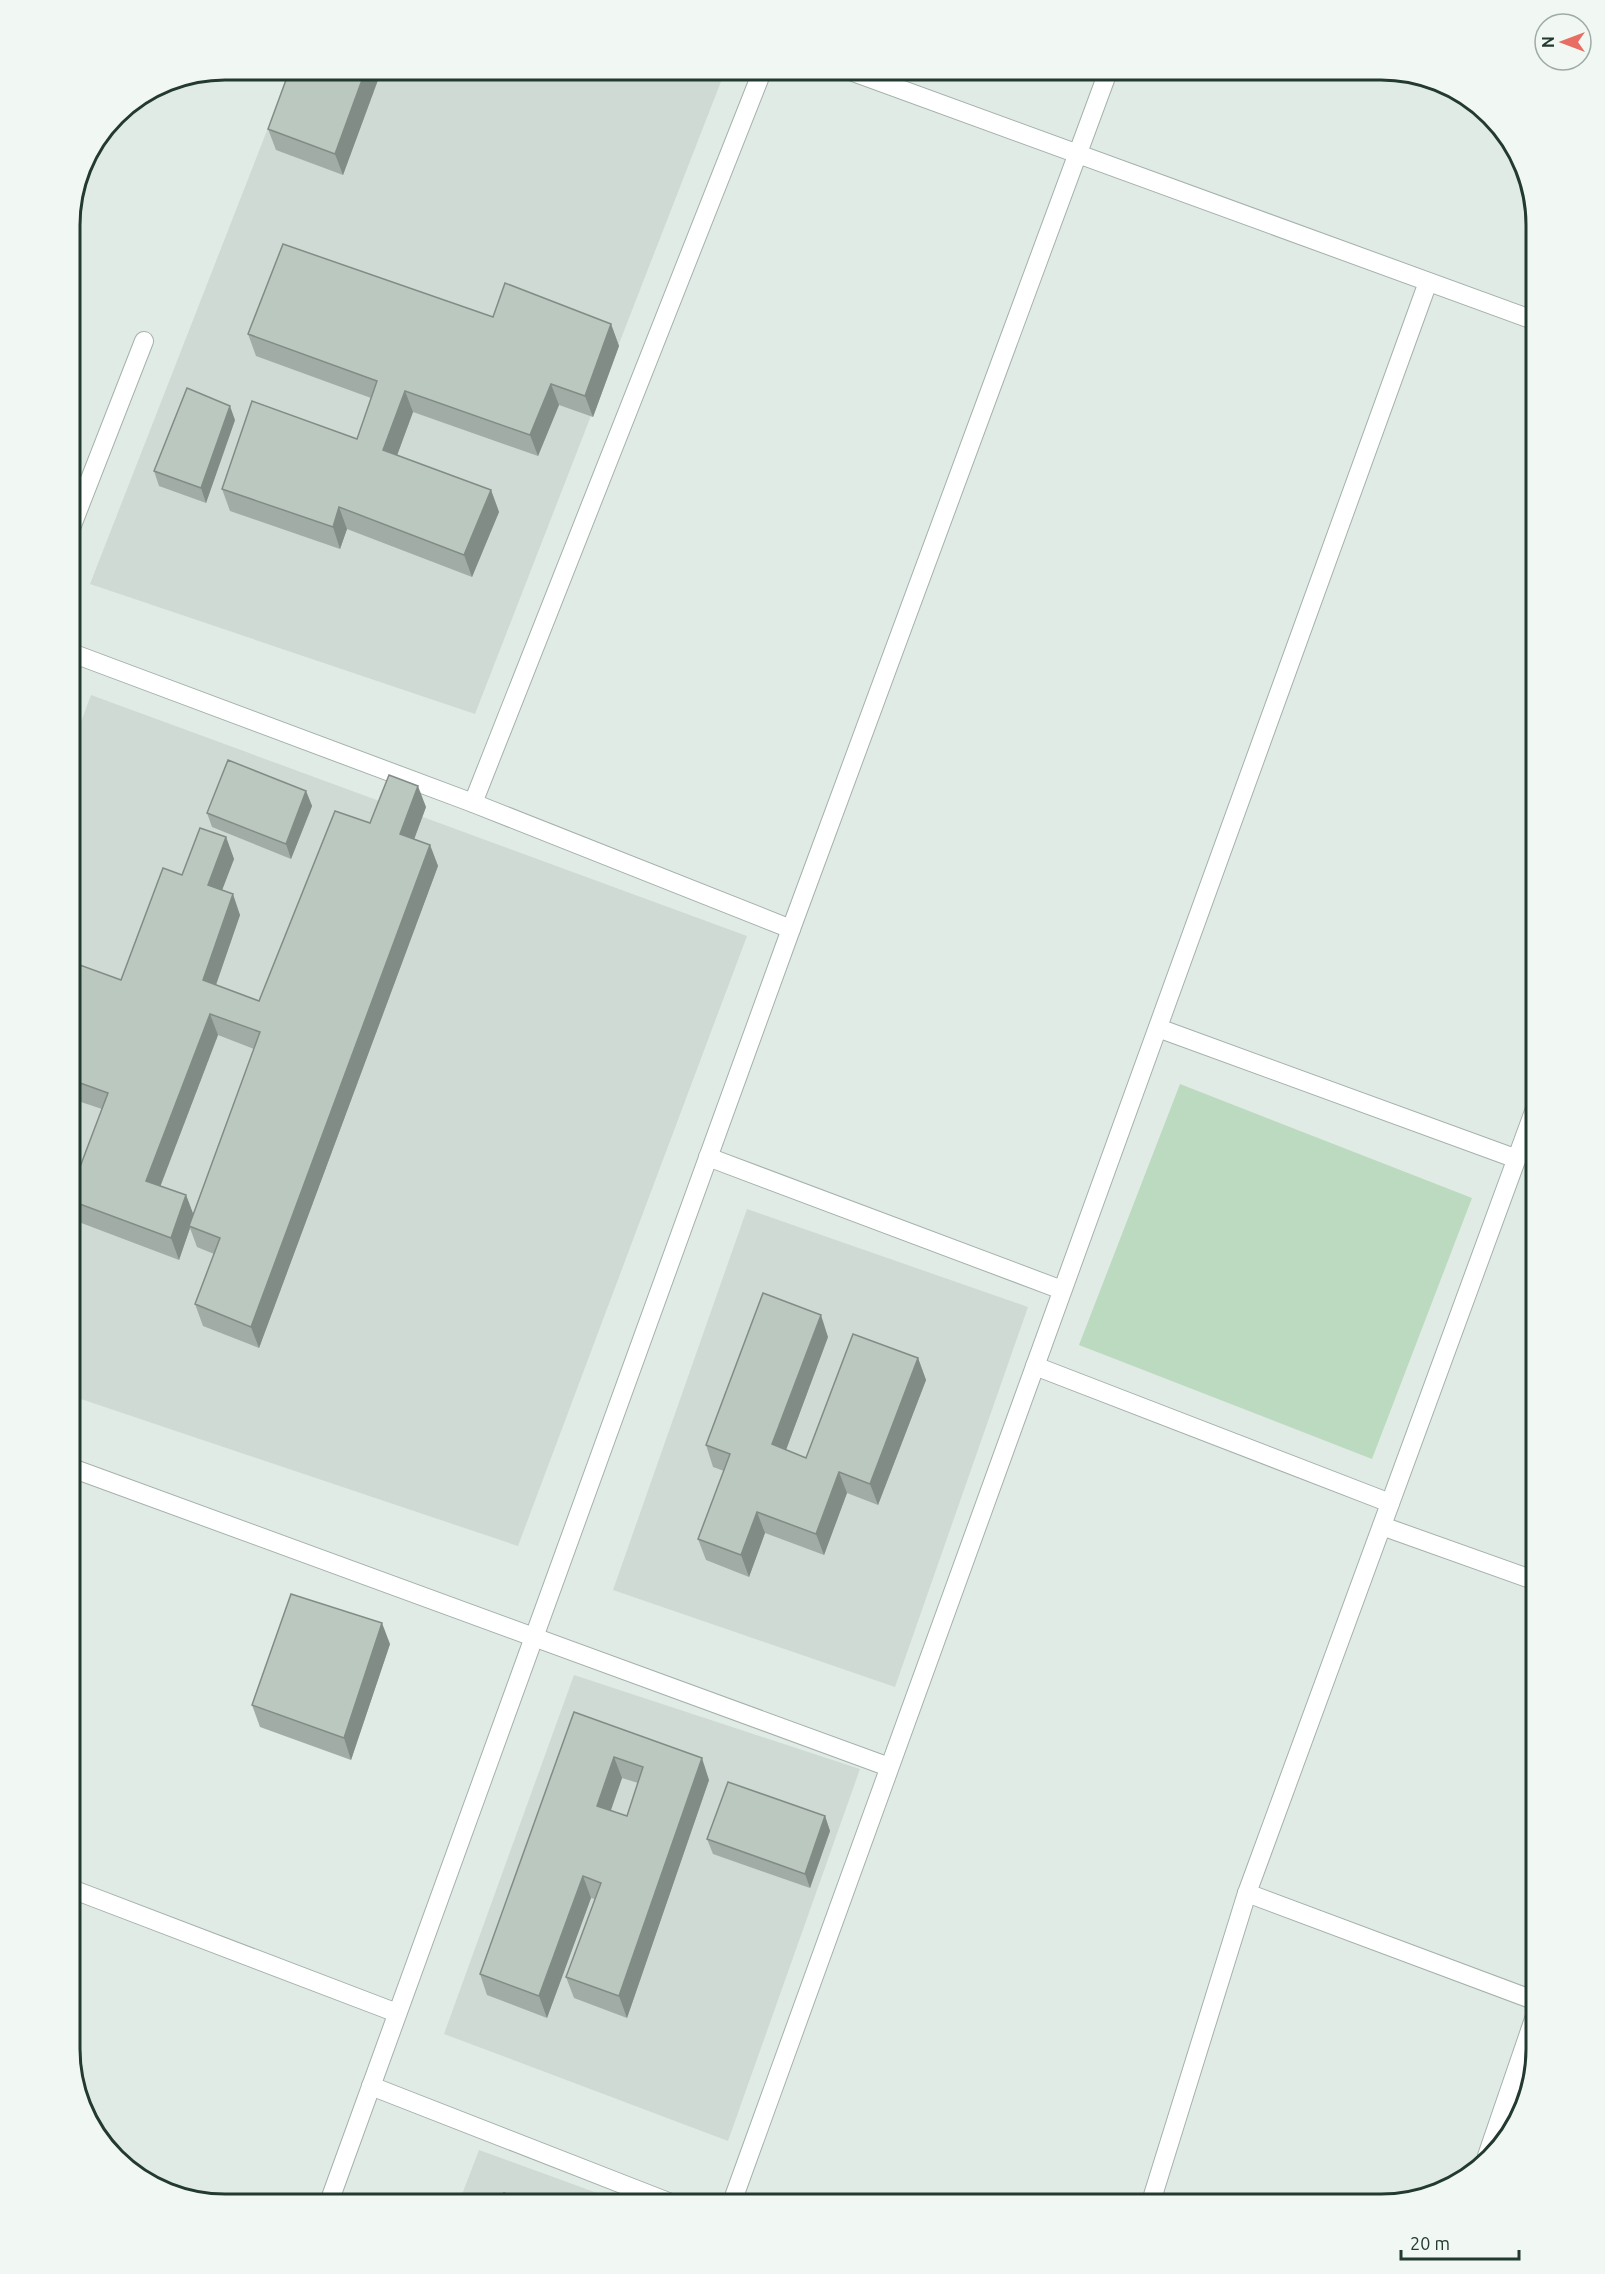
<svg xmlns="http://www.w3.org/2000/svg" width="1605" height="2274" viewBox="0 0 1605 2274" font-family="Ubuntu,sans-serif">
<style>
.built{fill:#d0dad4}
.garden{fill:#bcdabf}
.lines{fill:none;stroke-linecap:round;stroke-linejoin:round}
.minor-casing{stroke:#a4b2ab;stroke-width:20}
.minor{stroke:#fff;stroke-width:18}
.wall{fill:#a0aca5;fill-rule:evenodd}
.shaded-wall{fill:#828c86}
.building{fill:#bac8c0;stroke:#828c86;stroke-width:1.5;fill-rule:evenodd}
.rim{fill:none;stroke:#233a30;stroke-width:3}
</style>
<rect width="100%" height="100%" fill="#e1ebe5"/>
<g class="built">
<polygon points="291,69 697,69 722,79 475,714 90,584"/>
<polygon points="91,695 747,936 518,1546 69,1395 69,754"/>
<polygon points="747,1209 1028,1307 895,1687 613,1590"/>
<polygon points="574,1675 860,1769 728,2141 444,2034"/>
<polygon points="479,2150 630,2205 458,2205"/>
</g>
<polygon class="garden" points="1180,1084 1472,1198 1372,1459 1079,1345"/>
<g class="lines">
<g class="minor-casing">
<g id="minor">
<polyline points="845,69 1536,321"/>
<polyline points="69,533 144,341"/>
<polyline points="69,652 473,803 791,929"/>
<polyline points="473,803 763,69"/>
<polyline points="1158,1028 1517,1159"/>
<polyline points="708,1157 1062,1290"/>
<polyline points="1035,1366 1390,1503"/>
<polyline points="69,1467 889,1767"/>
<polyline points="1382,1526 1536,1581"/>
<polyline points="69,1888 397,2013"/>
<polyline points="1247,1893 1536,2001"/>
<polyline points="371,2086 676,2205"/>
<polyline points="1487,2156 1536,2013"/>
<polyline points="328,2205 791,929 1109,69"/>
<polyline points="731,2205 1428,282"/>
<polyline points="1150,2205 1247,1893 1536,1106"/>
</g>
</g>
<use href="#minor" class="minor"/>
</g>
<g class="wall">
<polygon points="290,69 382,69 343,175 276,150 268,129"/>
<polygon points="493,317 611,324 619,346 593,417 559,405 538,456 413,412 397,455 491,490 499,512 472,577 347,529 340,549 230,511 222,489 357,439 371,398 256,356 248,334"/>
<polygon points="235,420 206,503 159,486 154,471"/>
<polygon points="306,791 312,806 291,859 212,827 207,813"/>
<path d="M426 807 414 839 430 845 438 866 259 1348 203 1326 195 1304 214 1254 197 1247 190 1228 179 1260 76 1221 69 1202V1196L102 1109 69 1098V961L121 980 182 875 226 837 234 859 222 890 240 915 216 985 259 1001 370 823ZM218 1035 254 1049 193 1214 186 1195 160 1186Z"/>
<polygon points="828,1337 786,1450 806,1458 918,1358 926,1380 878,1505 847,1493 824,1555 765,1533 749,1577 706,1560 698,1539 724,1471 713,1467 706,1445"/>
<polygon points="390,1644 351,1760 260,1727 252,1705"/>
<path d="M574 1712 709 1780 627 2018 574 1998 566 1977 595 1899 591 1898 547 2018 487 1995 480 1974ZM622 1778 638 1783 627 1816 611 1810Z"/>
<polygon points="825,1816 830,1831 810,1888 713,1854 707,1839"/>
</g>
<g class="shaded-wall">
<polygon points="366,69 382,69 343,175 335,154"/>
<polygon points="611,324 619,346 593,417 585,396"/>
<polygon points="551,384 559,405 538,456 530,435"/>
<polygon points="405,391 413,412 391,472 383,450"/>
<polygon points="230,406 235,420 206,503 201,488"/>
<polygon points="491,490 499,512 472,577 464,555"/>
<polygon points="339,507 347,529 340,549 333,527"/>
<polygon points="418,786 426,807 408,856 400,834"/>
<polygon points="306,791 312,806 291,859 286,844"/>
<polygon points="226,837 234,859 216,906 208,885"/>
<polygon points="430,845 438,866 259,1348 251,1327"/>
<polygon points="233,894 240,915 210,1002 203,980"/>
<polygon points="210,1014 218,1035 154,1203 146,1181"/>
<polygon points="186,1195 194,1216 189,1226 190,1228 179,1260 171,1238"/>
<polygon points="821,1315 828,1337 780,1466 772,1444"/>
<polygon points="918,1358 926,1380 878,1505 870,1484"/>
<polygon points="839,1472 847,1493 824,1555 816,1534"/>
<polygon points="757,1512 765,1533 749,1577 741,1555"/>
<polygon points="382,1623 390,1644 351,1760 344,1738"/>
<polygon points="614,1757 622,1778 605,1827 597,1806"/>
<polygon points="702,1758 709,1780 627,2018 619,1996"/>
<polygon points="825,1816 830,1831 810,1888 805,1874"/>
<polygon points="583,1876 591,1898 547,2018 539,1996"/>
</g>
<g class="building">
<polygon points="290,69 366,69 335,154 268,129"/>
<polygon points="283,244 493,317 505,283 611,324 585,396 551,384 530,435 405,391 383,450 491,490 464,555 339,507 333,527 222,489 252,401 357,439 377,381 248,334"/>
<polygon points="187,388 230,406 201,488 154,471"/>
<polygon points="228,760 306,791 286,844 207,813"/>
<polygon points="389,775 418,786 400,834 430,845 251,1327 195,1304 220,1238 189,1226 260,1032 210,1014 146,1181 186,1195 171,1238 69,1200 69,1196 108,1093 69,1079 69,961 121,980 163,868 182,875 200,828 226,837 208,885 233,894 203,980 259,1001 335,811 370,823"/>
<polygon points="763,1293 821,1315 772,1444 806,1458 853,1334 918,1358 870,1484 839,1472 816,1534 757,1512 741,1555 698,1539 730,1454 706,1445"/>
<polygon points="291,1594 382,1623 344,1738 252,1705"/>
<path d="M574 1712 702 1758 619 1996 566 1977 601 1883 583 1876 539 1996 480 1974ZM614 1757 643 1767 627 1816 597 1806Z"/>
<polygon points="728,1782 825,1816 805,1874 707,1839"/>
<polygon points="504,2193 536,2205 499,2205"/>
</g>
<path d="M0 0H1605V2274H0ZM225 80H1381A145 145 0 0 1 1526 225V2049A145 145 0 0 1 1381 2194H225A145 145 0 0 1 80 2049V225A145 145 0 0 1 225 80Z" fill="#f1f7f3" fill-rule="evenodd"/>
<path class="rim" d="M225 80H1381A145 145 0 0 1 1526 225V2049A145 145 0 0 1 1381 2194H225A145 145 0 0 1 80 2049V225A145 145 0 0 1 225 80Z"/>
<g transform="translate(1563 42) rotate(270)"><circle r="28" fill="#f1f7f3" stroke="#9faba5" stroke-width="1.5"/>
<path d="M0-4.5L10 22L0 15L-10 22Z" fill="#e86d62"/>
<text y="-9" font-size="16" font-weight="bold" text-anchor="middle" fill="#233a30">N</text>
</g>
<path d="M1401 2250v9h118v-9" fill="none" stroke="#233a30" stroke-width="3"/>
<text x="1410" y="2250" font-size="18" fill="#233a30" stroke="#f1f7f3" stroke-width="4.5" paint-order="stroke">20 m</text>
</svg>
